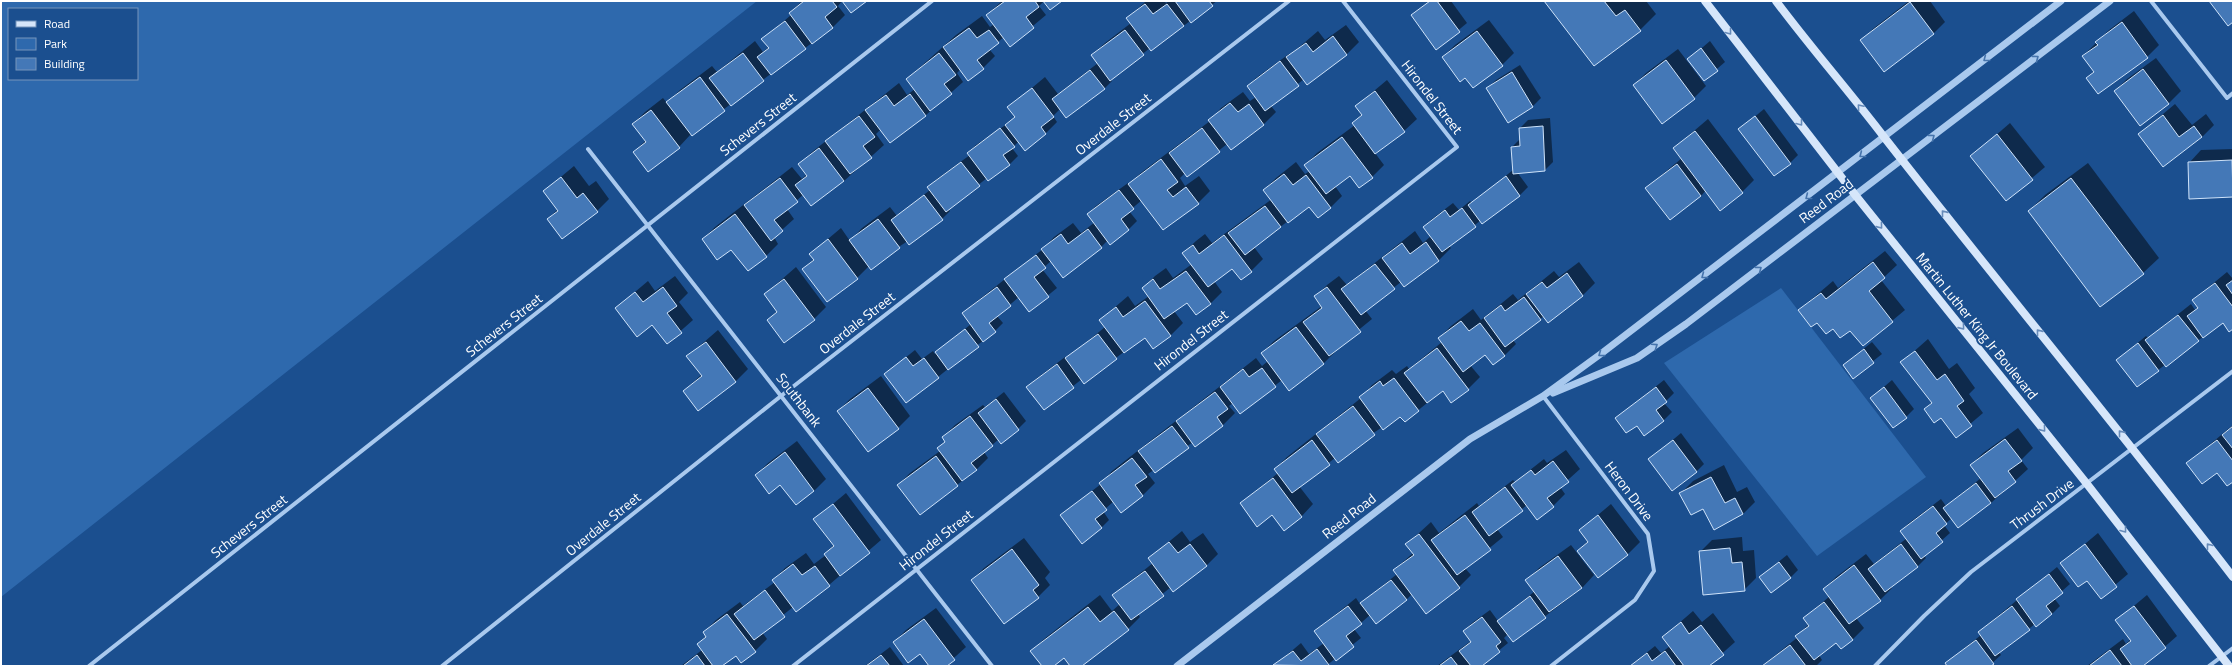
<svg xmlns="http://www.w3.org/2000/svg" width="2234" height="667" viewBox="0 0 2234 667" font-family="'Titillium Web',sans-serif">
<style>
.green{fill:#2e69ad;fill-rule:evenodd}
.shadow{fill:#0007}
.building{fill:#4478b7;stroke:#cfe3fa}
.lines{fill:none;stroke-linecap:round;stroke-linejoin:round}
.minor{stroke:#a9c9ee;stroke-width:4}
.tertiary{stroke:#a9c9ee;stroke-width:7}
.secondary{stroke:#d6e6fa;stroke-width:8}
.oneway{stroke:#668bba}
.oneway2{stroke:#4674ac}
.labels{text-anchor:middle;stroke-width:4;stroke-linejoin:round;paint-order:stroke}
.street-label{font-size:14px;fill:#fff;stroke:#1b4f8f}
</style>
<rect width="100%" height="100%" fill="#1b4f8f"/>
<g class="green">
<path d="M1 1H757L1 597ZM9 9H137V79H9Z"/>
<polygon points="1781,288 1926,477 1817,556 1664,363"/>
</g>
<g class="shadow">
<polygon points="802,1 842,1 838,6 845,15 833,27 691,134 679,147 634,152 646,140 633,124 645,112 663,98 667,103 680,90 712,66 717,72 755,41 763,52 769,47 763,39 791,15 790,13"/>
<polygon points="1002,1 1044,1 1039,6 1046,15 1010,45 1004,37 989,49 995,56 983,68 961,69 957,73 963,82 926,115 890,142 881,129 876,134 884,145 844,181 804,194 787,209 794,219 774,237 778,244 766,256 748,270 732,248 703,239 715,227 792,167 802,179 807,174 800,164 812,152 899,83 907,95 915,89 907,79 956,35 982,16 990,27 994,24 987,15"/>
<polygon points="1146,1 1164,1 1166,3 1169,1 1217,1 1151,50 1150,48 1111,79 1112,81 1104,89 1060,109 1053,116 1057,122 1045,134 1019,141 1012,148 1018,156 1010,164 989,180 987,178 948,209 950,211 942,219 869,266 857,278 803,269 814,259 810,254 841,228 850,241 862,228 890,207 897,216 930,190 929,187 937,179 970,155 968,153 976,145 1010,122 1016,116 1009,107 1045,77 1058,94 1098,63 1092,55 1105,43 1131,23 1128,18"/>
<polygon points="1429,1 1451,1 1467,23 1437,48 1412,16"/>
<polygon points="1545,1 1646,1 1656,14 1640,30 1594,65"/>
<polygon points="1909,1 1930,1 1945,22 1933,34 1862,40 1874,28"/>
<polygon points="2134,11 2159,45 2147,57 2098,93 2088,78 2094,71 2083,56 2109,30"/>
<polygon points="1489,20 1514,53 1502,65 1465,77 1443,57 1455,45"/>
<polygon points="1346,25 1359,42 1347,54 1307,84 1304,79 1271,106 1276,112 1264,124 1231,149 1227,144 1187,176 1185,173 1180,178 1185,186 1199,176 1210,191 1198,203 1142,200 1129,211 1137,221 1129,229 1110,243 1108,240 1101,247 1051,261 1042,269 1057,288 1029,311 1019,297 997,316 1003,323 995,331 938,377 885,374 915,350 922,359 933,351 935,354 971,324 963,314 971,306 1043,249 1054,237 1073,223 1081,233 1095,222 1088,214 1096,206 1128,183 1129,184 1142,172 1210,121 1221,108 1243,92 1250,101 1256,97 1248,86 1256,78 1289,54 1290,55 1318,31 1325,40"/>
<polygon points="1710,41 1725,62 1704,80 1689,59"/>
<polygon points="1678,49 1706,86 1694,98 1634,85 1646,73"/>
<polygon points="2156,58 2181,91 2169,103 2140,125 2115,91 2127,79"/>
<polygon points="1520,65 1541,98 1533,106 1509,122 1488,88 1496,80"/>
<polygon points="1387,80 1417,119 1404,131 1375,153 1384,165 1372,177 1351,175 1335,186 1342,196 1330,208 1309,205 1254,247 1263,259 1251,271 1233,267 1214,281 1222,292 1210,304 1187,301 1174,311 1183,323 1171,335 1154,348 1145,336 1084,382 1082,379 1044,409 1028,387 1036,379 1065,357 1066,359 1105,327 1100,320 1128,296 1135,306 1149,296 1143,288 1155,276 1166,268 1173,278 1192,264 1183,253 1196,241 1205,234 1212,243 1272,199 1264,190 1276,178 1296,162 1305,174 1310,171 1305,165 1317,153 1355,125 1353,123 1362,114 1356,106"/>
<polygon points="2175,104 2192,125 2206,114 2214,125 2202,137 2163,166 2139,134"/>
<polygon points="1764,109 1798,155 1790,163 1740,129"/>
<polygon points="1550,118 1553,162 1545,170 1517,172 1528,187 1520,195 1483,223 1481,220 1449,246 1451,248 1439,260 1404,286 1401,282 1365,310 1372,319 1334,350 1335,352 1323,364 1282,380 1240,413 1233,403 1229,406 1235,413 1223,425 1196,445 1193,442 1148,474 1155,483 1143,495 1122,511 1114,501 1103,511 1109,520 1101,528 1061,515 1101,484 1112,471 1256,358 1262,366 1268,361 1262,353 1274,341 1322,306 1315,297 1327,285 1339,276 1347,285 1415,231 1423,243 1431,236 1424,227 1432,219 1453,203 1459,210 1470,201 1472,203 1513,170 1512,147 1520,139 1520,128 1528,120"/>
<polygon points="1708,119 1754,180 1742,192 1706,190 1701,196 1646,188 1682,158 1674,148"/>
<polygon points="2010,123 2045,167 2006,200 1972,156"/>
<polygon points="2233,149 2233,195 2232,196 2189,163 2201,150"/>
<polygon points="2088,163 2159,258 2143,273 2029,211 2045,195"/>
<polygon points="574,166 589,186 596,181 609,199 597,211 548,219 558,209 544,191"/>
<polygon points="1885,251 1897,265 1881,280 1905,310 1863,345 1851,329 1833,328 1799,310 1833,281 1838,288"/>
<polygon points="1579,262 1595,283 1583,295 1548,321 1544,316 1513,340 1516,344 1504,356 1485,354 1470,365 1480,377 1468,389 1443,390 1405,421 1401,415 1335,458 1299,486 1313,504 1301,517 1272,514 1241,503 1278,473 1275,469 1287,457 1361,398 1372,385 1392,370 1396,374 1407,366 1409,369 1442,342 1439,338 1451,326 1473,309 1481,320 1513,294 1518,300 1554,271 1559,277"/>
<polygon points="796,267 826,307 814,319 768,320 778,310 765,294"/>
<polygon points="2227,272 2233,279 2233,328 2223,322 2158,370 2117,360 2146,336 2148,338 2191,304 2195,310 2198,307 2193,300"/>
<polygon points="675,276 688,293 679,302 693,320 667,343 652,324 616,308 648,281 655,291"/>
<polygon points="718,330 748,369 736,381 698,410 684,391 701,375 688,356"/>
<polygon points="1928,339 1949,369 1957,363 1975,388 1969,394 1983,413 1956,436 1941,417 1925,409 1932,402 1902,362"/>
<polygon points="1872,342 1882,354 1853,377 1844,365"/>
<polygon points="881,376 910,416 898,428 868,450 838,411 850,399"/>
<polygon points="1664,380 1674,393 1664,403 1672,412 1664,420 1645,434 1637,424 1616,418"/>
<polygon points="1892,380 1914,409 1906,417 1871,398"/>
<polygon points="1004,392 1026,421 1018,429 999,439 984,452 988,458 976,470 920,514 898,485 910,473 940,451 946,441 943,437 955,425 983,405 985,407"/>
<polygon points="2233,425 2233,481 2218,472 2188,463"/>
<polygon points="2018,428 2033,448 2021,460 2028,469 1991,503 1952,518 1944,525 1950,533 1924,556 1926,558 1918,566 1891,587 1892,588 1880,600 1856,618 1864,628 1852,640 1836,642 1819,655 1822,660 1816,666 1762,666 1798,637 1797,636 1809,624 1804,618 1830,596 1824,589 1836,577 1866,554 1874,564 1907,538 1901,531 1909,523 1941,499 1946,506 1981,478 1971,465 1983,453"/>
<polygon points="1681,433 1704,464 1696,472 1650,459"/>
<polygon points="797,441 826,479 814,491 781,484 756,475 768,463"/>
<polygon points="1566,450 1580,469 1560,487 1565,494 1553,506 1527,505 1497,529 1503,537 1465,568 1471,575 1459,587 1412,594 1406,600 1370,615 1354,629 1361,638 1326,666 1275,665 1301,643 1309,654 1324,643 1315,631 1356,598 1360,604 1397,574 1394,570 1413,553 1407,544 1431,522 1439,533 1477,503 1479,506 1513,480 1515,482 1544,459 1547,463"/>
<polygon points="1724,465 1737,492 1747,487 1755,502 1743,514 1703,507 1681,493 1693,481"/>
<polygon points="846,493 881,540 829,585 793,607 762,632 767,639 755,651 736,654 720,666 681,666 702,650 698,644 706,636 704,632 716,620 740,602 743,606 775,582 773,580 785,568 806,553 814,564 826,555 825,554 834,545 815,519"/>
<polygon points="1611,504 1640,542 1628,554 1598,577 1578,551 1588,541 1580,530"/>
<polygon points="1182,531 1190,542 1203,533 1218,554 1206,566 1171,587 1138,614 1140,617 1128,629 1080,666 1071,666 1064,657 1052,666 1043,666 1032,651 1044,639 1100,595 1112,611 1120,604 1113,595 1153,563 1149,558"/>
<polygon points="2098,533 2128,574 2101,597 2088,579 2061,564"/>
<polygon points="1742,537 1743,551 1754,550 1756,578 1744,590 1700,552 1712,540"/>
<polygon points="1024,538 1050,572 1045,578 1050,585 1038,597 972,580 984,568"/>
<polygon points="1571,545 1594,575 1582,588 1513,641 1508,634 1504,638 1508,643 1480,666 1437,666 1471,641 1464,631 1472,623 1490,610 1498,621 1535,591 1527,580 1539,568"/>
<polygon points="1787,555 1798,570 1790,578 1760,577"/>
<polygon points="2057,567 2070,584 2054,598 2060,606 2052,614 2035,624 1999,652 2001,655 1989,666 1949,666 1946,663 1981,635 1979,633 1987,625"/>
<polygon points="2147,595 2177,636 2143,666 2087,666 2123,639 2126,644 2131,639 2117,620"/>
<polygon points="936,608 966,647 945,666 930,666 920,653 894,642 906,630"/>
<polygon points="1693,611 1702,622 1713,613 1735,642 1708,666 1630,666 1655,646 1661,653 1670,646 1663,637"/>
<polygon points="890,647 904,666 865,666"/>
</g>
<g class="building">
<polygon points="804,1 832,1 837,7 825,17 833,28 812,44 789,13"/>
<polygon points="842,1 867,1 851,13"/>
<polygon points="1005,1 1035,1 1039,7 1026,17 1034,28 1010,47 986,15"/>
<polygon points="1043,1 1062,1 1050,10"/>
<polygon points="1175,1 1209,1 1213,6 1191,23"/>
<polygon points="1430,1 1437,1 1460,32 1436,50 1411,15"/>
<polygon points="1544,1 1604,1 1616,16 1625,10 1641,31 1594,66"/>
<polygon points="2209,1 2233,1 2233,22 2228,26"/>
<polygon points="1910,2 1934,34 1884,72 1860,40"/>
<polygon points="1145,4 1153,14 1167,4 1184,26 1151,51 1126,18"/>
<polygon points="785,21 806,49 771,75 757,57 769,48 761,39"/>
<polygon points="2122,22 2148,58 2098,94 2086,78 2094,72 2082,56 2098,45 2095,42"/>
<polygon points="969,28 977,38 989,30 999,43 977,60 984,69 968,81 943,47"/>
<polygon points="1125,30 1144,55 1110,81 1091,55"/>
<polygon points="1477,31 1503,66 1473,88 1465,78 1460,82 1442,57"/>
<polygon points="1333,36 1347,55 1307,85 1286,57 1306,43 1313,52"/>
<polygon points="1701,48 1718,71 1704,81 1687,59"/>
<polygon points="743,53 764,81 731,106 709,78"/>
<polygon points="939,53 956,75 944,84 952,94 930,111 906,79"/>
<polygon points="1666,60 1695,99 1662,124 1633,85"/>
<polygon points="1280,61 1299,86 1265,111 1247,86"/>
<polygon points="2143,69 2169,104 2140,126 2114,91"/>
<polygon points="1090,70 1105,89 1066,118 1052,99"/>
<polygon points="1512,72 1533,107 1508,123 1486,88"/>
<polygon points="700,77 725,111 692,136 666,102"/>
<polygon points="1032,88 1054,117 1041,127 1046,134 1025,151 1005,125 1015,117 1007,107"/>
<polygon points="1375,91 1405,132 1375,154 1352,123 1362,115 1355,106"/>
<polygon points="910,94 926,116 890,143 865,110 886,95 894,106"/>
<polygon points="1230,103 1238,112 1249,104 1264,125 1231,150 1208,120"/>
<polygon points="651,110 680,148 648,172 633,152 646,142 632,124"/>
<polygon points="2163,115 2179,137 2194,126 2202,137 2163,167 2138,134"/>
<polygon points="859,116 875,137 863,146 872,158 850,174 825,141"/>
<polygon points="1755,116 1791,164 1774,176 1738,129"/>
<polygon points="1543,126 1545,171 1513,174 1511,147 1520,146 1519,128"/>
<polygon points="1000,128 1015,147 1003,155 1010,165 988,181 967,153"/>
<polygon points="1202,128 1220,152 1187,177 1169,153"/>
<polygon points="1695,131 1743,193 1720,211 1673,148"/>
<polygon points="1997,134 2033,180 2006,201 1970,156"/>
<polygon points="1342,137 1373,178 1359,188 1350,176 1326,194 1304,165"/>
<polygon points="819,148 844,181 811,206 795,185 807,176 798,164"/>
<polygon points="1161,159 1178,182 1167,190 1173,197 1186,187 1199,204 1163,230 1128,184"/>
<polygon points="2232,160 2233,197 2189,199 2188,162"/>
<polygon points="961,162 980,186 946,212 927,187"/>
<polygon points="1677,164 1701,196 1670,220 1645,188"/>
<polygon points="1284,174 1293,185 1306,175 1331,208 1318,218 1309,207 1288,223 1263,190"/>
<polygon points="1506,176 1520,196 1482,224 1468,205"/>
<polygon points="561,177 577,198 583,193 598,212 562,239 547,219 558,211 543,191"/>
<polygon points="780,178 798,202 774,220 783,231 771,241 744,205"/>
<polygon points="2071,178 2144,274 2100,307 2028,211"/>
<polygon points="1119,190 1134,209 1121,219 1129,230 1110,245 1087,214"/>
<polygon points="924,195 943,220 909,245 891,220"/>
<polygon points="1265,206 1281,227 1245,255 1228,233"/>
<polygon points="1462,208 1476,227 1442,252 1423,227 1445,210 1450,217"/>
<polygon points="735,214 767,257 748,271 731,250 717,260 702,239"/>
<polygon points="878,219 900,248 871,270 849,240"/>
<polygon points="1088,229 1102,248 1063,278 1041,249 1061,234 1068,244"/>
<polygon points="1224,235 1252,272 1241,280 1232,269 1208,287 1182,253 1193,245 1199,254"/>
<polygon points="828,239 858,279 827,302 802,269 814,260 809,254"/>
<polygon points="1426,242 1439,261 1404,287 1382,258 1402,243 1410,254"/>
<polygon points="1036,255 1046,268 1034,277 1049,297 1029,312 1004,279"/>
<polygon points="1873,262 1885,278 1869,291 1893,322 1863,346 1850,331 1840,338 1833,329 1826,334 1817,323 1811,327 1798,310 1821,293 1826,299"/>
<polygon points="1375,264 1395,289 1361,315 1341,289"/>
<polygon points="1186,271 1211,304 1196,315 1187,303 1164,319 1142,288 1153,279 1160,289"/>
<polygon points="1567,273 1583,296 1548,323 1526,294 1542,282 1547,288"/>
<polygon points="784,279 815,320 784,343 767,320 777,312 764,294"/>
<polygon points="2233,280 2233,295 2226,285"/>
<polygon points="2215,283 2233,307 2233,329 2229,332 2223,323 2203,338 2187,316 2198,308 2192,300"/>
<polygon points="663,287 677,306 667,313 682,333 667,344 652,325 637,337 615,308 635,292 643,302"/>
<polygon points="997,287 1011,306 989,323 996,332 983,342 962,313"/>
<polygon points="1327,287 1361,332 1329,356 1303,322 1322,308 1314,296"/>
<polygon points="1524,297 1541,320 1505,347 1484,318 1501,305 1505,311"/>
<polygon points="1145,301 1171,336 1153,349 1145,338 1124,353 1099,320 1116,307 1123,317"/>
<polygon points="2178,315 2199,341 2166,367 2145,340"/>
<polygon points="1461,321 1469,331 1480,323 1505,356 1493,365 1485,355 1463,372 1438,338"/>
<polygon points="1296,327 1324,364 1289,391 1261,353"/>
<polygon points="965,329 979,347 948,370 935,352"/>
<polygon points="1098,334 1117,359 1084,384 1065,358"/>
<polygon points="706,342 736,382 698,411 683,391 702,376 686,356"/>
<polygon points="2138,343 2159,371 2137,387 2116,360"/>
<polygon points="1437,348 1469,390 1451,403 1443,391 1427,403 1404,373"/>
<polygon points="1864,349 1874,363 1853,379 1843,365"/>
<polygon points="1915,351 1937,380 1945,374 1964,401 1957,406 1972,426 1956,438 1941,418 1934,423 1924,409 1932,403 1900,362"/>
<polygon points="906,357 913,366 924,358 939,378 906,403 884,374"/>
<polygon points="1057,364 1074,388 1044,410 1026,387"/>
<polygon points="1262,368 1276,387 1240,414 1220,387 1243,369 1249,377"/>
<polygon points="1394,378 1419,411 1405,422 1400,417 1383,430 1359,397 1380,381 1383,386"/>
<polygon points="1656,387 1667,402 1656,410 1664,421 1644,436 1637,426 1626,433 1615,418"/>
<polygon points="1884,387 1907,418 1893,428 1870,398"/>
<polygon points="868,388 899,429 868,452 837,411"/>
<polygon points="1215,392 1228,409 1217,417 1223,426 1195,447 1176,421"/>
<polygon points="996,399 1019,430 1001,444 978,413"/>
<polygon points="1353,406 1375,435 1338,463 1316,434"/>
<polygon points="970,416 993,446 971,463 977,470 962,481 937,448 945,442 942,437"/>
<polygon points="1172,426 1189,448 1155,473 1138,451"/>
<polygon points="2233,426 2233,449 2222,435"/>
<polygon points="2005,439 2022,461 2008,471 2016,482 1995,498 1970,465"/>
<polygon points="1312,440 1330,465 1292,493 1274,469"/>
<polygon points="1673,440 1697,472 1672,491 1648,459"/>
<polygon points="2217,440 2233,461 2233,482 2227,486 2217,473 2202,484 2186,463"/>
<polygon points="785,452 814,491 796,505 780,485 769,494 755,475"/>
<polygon points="936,456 958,486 920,515 897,485"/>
<polygon points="1132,458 1147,477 1135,485 1143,496 1121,513 1099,483"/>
<polygon points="1553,461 1569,482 1547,498 1554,507 1537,520 1511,485 1531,470 1535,475"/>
<polygon points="1711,477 1725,503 1735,498 1743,514 1714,530 1703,509 1691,515 1679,493"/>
<polygon points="1273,478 1302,517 1284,531 1272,515 1257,527 1240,503"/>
<polygon points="1976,483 1991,503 1958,528 1943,508"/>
<polygon points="1505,487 1523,511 1489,536 1472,512"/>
<polygon points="1092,491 1107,510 1095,519 1102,528 1082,544 1060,515"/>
<polygon points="833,504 870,553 840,576 824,554 834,546 813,519"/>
<polygon points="1933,506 1947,524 1936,533 1943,542 1921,559 1900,531"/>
<polygon points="1465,515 1491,550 1457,575 1431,540"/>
<polygon points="1598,515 1628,555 1598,578 1577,551 1588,542 1579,530"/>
<polygon points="1419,534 1460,588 1426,614 1393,570 1414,555 1405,544"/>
<polygon points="1169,542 1178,553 1190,544 1207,566 1173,592 1148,558"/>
<polygon points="1901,544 1918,567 1885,592 1868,569"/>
<polygon points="2085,544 2117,587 2101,599 2087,581 2078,587 2060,563"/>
<polygon points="1730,548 1732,563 1742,562 1745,591 1703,595 1699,551"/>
<polygon points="1012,549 1039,585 1033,590 1039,598 1004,624 971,580"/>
<polygon points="1558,556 1582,588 1549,612 1525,580"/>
<polygon points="1779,562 1791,578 1771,593 1759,577"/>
<polygon points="793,564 802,575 815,566 830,586 796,612 772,580"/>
<polygon points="1854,565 1881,601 1849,624 1823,589"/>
<polygon points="1145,571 1164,596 1131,620 1112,595"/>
<polygon points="2049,574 2063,593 2046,606 2052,614 2036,627 2016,599"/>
<polygon points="1391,580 1407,600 1376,624 1360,603"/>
<polygon points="765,590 785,617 754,640 734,614"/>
<polygon points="1530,596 1546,618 1513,642 1497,621"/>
<polygon points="1824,602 1853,640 1841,649 1836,643 1814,660 1795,636 1809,626 1803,618"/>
<polygon points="1348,606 1362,624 1346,636 1354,647 1336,661 1314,631"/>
<polygon points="2012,606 2030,630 1995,656 1978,632"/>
<polygon points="2134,606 2166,648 2143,666 2132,666 2120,649 2131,641 2115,620"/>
<polygon points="1088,607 1100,622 1114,611 1129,630 1082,666 1070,666 1064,658 1054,666 1042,666 1030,651"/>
<polygon points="727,614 756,652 741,663 736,656 722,666 713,666 697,644 706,637 703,632"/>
<polygon points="1482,617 1501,642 1496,646 1500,652 1482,666 1471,666 1459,651 1471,642 1463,631"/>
<polygon points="924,619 955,660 947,666 929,666 920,654 908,663 893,642"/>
<polygon points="1681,622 1689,634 1701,625 1724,655 1709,666 1684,666 1662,637"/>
<polygon points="1976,640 1994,664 1991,666 1947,666 1945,663"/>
<polygon points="1790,645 1806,666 1762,666"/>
<polygon points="1317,649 1329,665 1328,666 1273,665 1293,651 1301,661"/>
<polygon points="2110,650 2122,666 2089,666"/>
<polygon points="1665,651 1676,666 1630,666 1647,653 1652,661"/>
<polygon points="697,655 705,666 683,666"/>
<polygon points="881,655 890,666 866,666"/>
<polygon points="1451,657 1458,666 1439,666"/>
</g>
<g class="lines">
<g class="minor">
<polyline points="2151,1 2227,98 2233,93"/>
<polyline points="588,149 992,666"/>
<polyline points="1543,396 1648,534 1654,571 1635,600 1551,666"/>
<polyline points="89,666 932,1"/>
<polyline points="442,666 781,396 1289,1"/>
<polyline points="793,666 1457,147 1343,1"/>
<polyline points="1875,666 1924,616 1971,572 2233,371"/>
<polyline points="2209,666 2233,648"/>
</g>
<g class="tertiary">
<polyline points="1553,393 1637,358 1686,324 2110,1"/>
<polyline points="1177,666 1470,439 1543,396 1602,353 2061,1"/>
</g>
<g class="secondary">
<polyline points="1705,1 1856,196 2087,484 2229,666"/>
<path d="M1776 1C1811 48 1849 91 1884 137 1999 284 2119 429 2233 577"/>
</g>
</g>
<defs><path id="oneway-chevron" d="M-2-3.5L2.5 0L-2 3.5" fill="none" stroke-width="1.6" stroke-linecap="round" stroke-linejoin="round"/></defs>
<g class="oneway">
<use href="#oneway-chevron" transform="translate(1729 32) rotate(52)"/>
<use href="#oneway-chevron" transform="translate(1860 107) rotate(-130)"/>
<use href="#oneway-chevron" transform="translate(1800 123) rotate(52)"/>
<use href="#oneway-chevron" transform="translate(1944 213) rotate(-129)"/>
<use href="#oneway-chevron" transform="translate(1880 226) rotate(51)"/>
<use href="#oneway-chevron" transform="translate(1962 327) rotate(51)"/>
<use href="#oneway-chevron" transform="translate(2039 332) rotate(-129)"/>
<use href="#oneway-chevron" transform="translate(2043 429) rotate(51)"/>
<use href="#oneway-chevron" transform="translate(2121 433) rotate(-129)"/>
<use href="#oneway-chevron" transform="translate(2124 530) rotate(52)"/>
<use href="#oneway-chevron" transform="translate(2209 546) rotate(-128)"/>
</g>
<g class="oneway2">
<use href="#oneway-chevron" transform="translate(2036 58) rotate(-37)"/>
<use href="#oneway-chevron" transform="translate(1986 59) rotate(142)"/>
<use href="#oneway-chevron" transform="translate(1932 137) rotate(-37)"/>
<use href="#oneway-chevron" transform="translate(1862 155) rotate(142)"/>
<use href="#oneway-chevron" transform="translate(1808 197) rotate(142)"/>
<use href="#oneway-chevron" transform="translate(1759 269) rotate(-37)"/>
<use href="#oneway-chevron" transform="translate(1704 276) rotate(143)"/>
<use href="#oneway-chevron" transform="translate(1655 346) rotate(-34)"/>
<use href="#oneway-chevron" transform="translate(1601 354) rotate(144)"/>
</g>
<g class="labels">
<g class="street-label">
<text transform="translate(1432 97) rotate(52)" y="5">Hirondel Street</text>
<text transform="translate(758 124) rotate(-38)" y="5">Schevers Street</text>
<text transform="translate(1113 124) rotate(-38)" y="5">Overdale Street</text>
<text transform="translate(1826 201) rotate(-37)" y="5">Reed Road</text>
<text transform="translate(857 323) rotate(-38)" y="5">Overdale Street</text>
<text transform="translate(504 325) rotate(-38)" y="5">Schevers Street</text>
<text transform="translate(1977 326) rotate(51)" y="5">Martin Luther King Jr Boulevard</text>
<text transform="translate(1191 340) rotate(-38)" y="5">Hirondel Street</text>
<text transform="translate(799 400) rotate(52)" y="5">Southbank</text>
<text transform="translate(1629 491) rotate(53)" y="5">Heron Drive</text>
<text transform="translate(2042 504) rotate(-37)" y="5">Thrush Drive</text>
<text transform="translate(1349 516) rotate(-38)" y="5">Reed Road</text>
<text transform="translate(603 524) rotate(-39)" y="5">Overdale Street</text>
<text transform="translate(249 526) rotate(-38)" y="5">Schevers Street</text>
<text transform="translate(936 540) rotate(-38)" y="5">Hirondel Street</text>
</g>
</g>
<rect width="2234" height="667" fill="none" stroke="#ffffff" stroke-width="4"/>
<rect x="8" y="8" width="130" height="72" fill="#1b4f8f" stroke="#7695bc"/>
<rect x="16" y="21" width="20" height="6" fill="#d6e6fa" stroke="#7695bc"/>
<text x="44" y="28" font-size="12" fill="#ffffff">Road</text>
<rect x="16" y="38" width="20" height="12" fill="#2e69ad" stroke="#7695bc"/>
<text x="44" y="48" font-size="12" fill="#ffffff">Park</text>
<rect x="16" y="58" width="20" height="12" fill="#4478b7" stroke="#7695bc"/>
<text x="44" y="68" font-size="12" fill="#ffffff">Building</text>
</svg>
